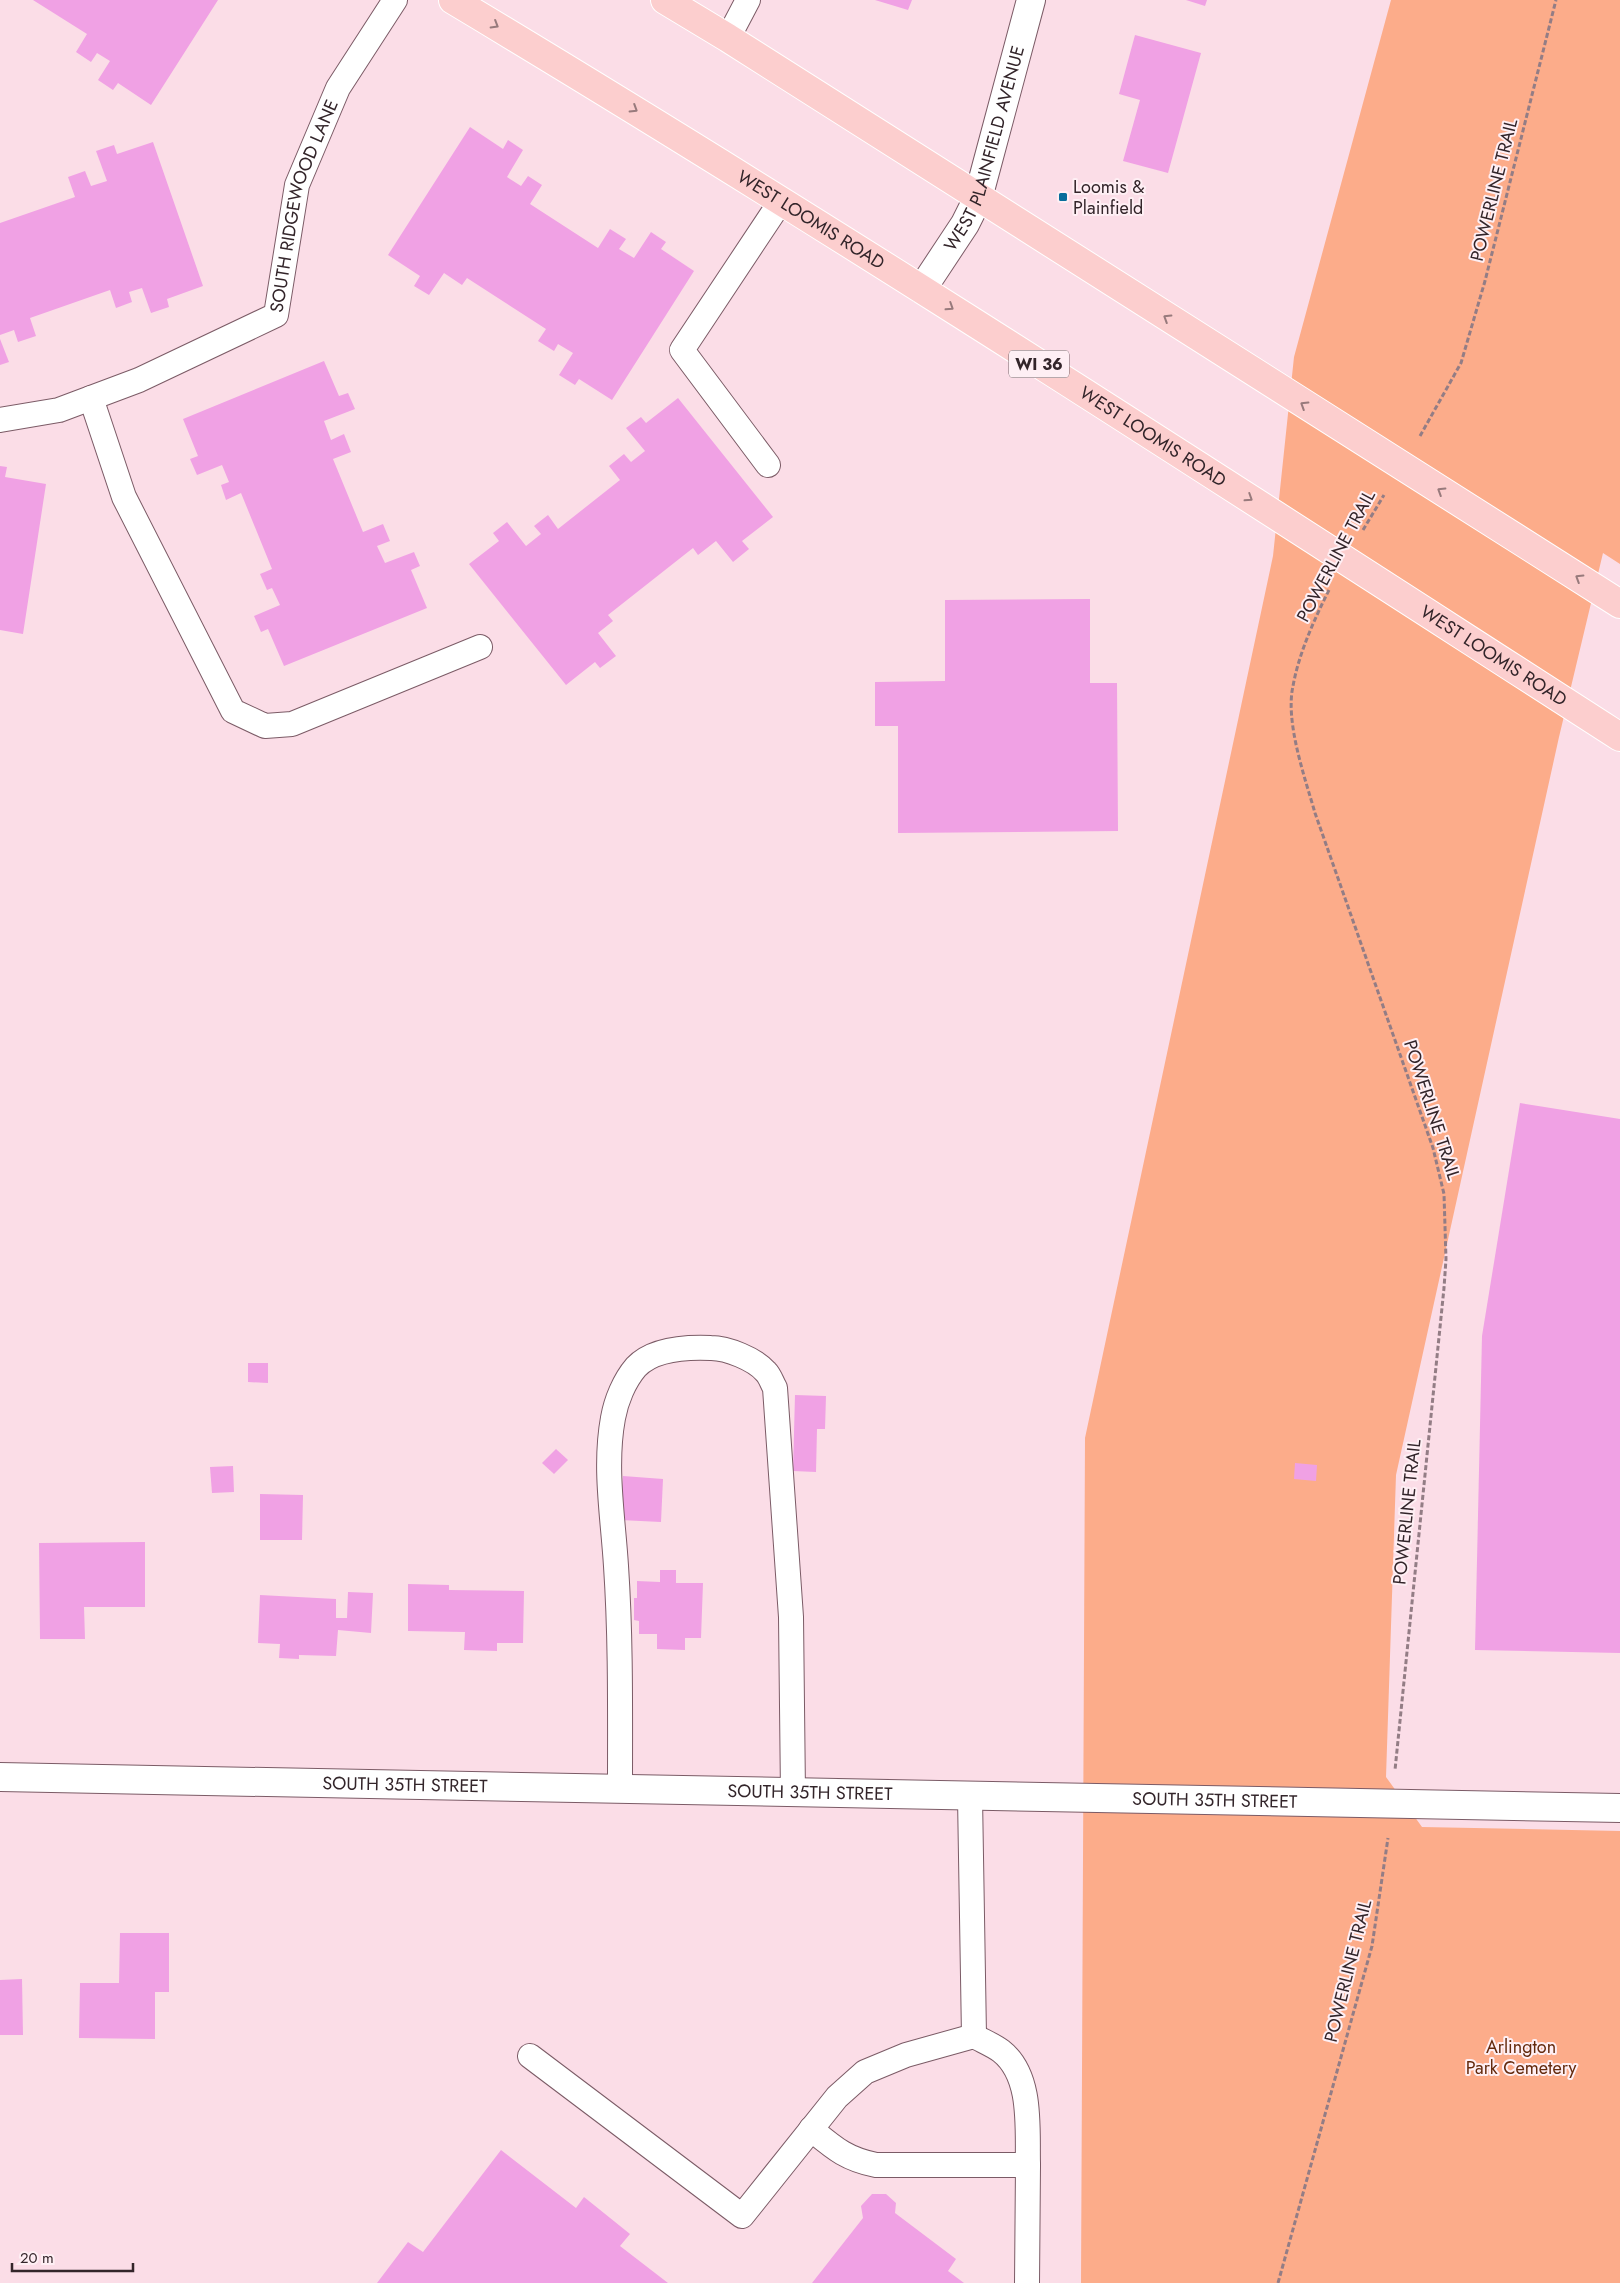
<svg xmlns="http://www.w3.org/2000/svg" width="1620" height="2283" viewBox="0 0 1620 2283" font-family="Jost,sans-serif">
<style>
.green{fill:#fcac8a}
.building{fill:#f0a1e4}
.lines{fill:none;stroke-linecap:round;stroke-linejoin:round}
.lane-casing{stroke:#7b5b66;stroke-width:26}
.street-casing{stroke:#7b5b66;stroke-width:30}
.secondary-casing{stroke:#7b5b66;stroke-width:30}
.primary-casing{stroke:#fff;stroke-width:30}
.path{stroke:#937d85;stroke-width:3;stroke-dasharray:5 2.5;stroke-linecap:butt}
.lane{stroke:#fff;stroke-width:24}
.street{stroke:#fff;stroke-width:28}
.secondary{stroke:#fff;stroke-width:28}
.primary{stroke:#fccece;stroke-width:28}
.oneway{stroke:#987a7c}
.poi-dot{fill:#076d9b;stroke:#feeff4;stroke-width:2}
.labels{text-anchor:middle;stroke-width:4;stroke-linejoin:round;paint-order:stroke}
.shield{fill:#feeff4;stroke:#706267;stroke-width:1}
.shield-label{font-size:16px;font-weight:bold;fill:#33252a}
.street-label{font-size:18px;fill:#33252a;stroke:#feeff4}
.poi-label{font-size:18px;fill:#33252a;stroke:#feeff4;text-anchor:start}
.park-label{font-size:18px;fill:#642a0c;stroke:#feeff4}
</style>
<rect width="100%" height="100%" fill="#fbdde7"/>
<polygon class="green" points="1391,0 1620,0 1620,564 1603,553 1559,737 1396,1475 1386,1777 1422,1827 1620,1831 1620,2283 1081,2283 1085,1438 1273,556 1294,357"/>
<g class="building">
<polygon points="33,0 218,0 151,105 118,83 113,90 98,80 110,61 97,53 91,62 76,52 87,34"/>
<polygon points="875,0 912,0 908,10"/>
<polygon points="1186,0 1207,0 1205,6"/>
<polygon points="1135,35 1201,53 1168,173 1123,161 1140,100 1119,94"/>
<polygon points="470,127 503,149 508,140 523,150 507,177 521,186 528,176 542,185 530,204 598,248 610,229 626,239 619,249 634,258 651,232 666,242 661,249 694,271 612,400 579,379 575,385 559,375 573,353 558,344 554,351 538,341 546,329 467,278 462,285 444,273 429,295 414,286 420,276 388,255"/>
<polygon points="153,142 203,286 167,299 169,307 151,313 142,288 129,292 132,302 116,308 110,290 30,318 36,336 18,342 14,330 0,335 0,223 75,197 68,177 85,171 91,186 107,181 96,151 114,145 117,154"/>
<polygon points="0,339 9,362 0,365"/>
<polygon points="324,361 339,396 348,393 355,409 324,421 331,440 344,434 351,452 333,459 363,532 383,524 390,541 377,546 385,563 414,552 420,566 411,570 427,608 284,666 268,629 261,632 254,616 280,605 272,588 267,590 260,574 272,569 241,493 226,500 221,485 229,482 222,465 197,475 190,459 198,456 183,419"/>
<polygon points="678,398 773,517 742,541 749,549 733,562 716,541 698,555 693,548 608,615 613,621 598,633 616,656 600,668 595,662 566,685 469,564 499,541 493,533 507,522 526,546 541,534 534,526 548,515 558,529 620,480 609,466 624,454 631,462 645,451 626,428 641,417 646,423"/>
<polygon points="0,466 7,467 5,477 46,484 23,634 0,630"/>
<polygon points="1090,599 1090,683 1117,683 1118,831 898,833 898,726 875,726 875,682 945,681 945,600"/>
<polygon points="1520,1103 1620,1119 1620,1653 1475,1650 1482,1336"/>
<polygon points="248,1363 268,1363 268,1383 248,1382"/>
<polygon points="795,1395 826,1396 825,1429 817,1429 816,1472 793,1471"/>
<polygon points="556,1449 568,1460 554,1474 542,1463"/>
<polygon points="1295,1463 1317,1465 1316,1481 1294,1479"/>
<polygon points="233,1466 234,1492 212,1493 210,1467"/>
<polygon points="623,1476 663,1479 661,1522 620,1520"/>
<polygon points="260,1494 303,1495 302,1540 260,1540"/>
<polygon points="145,1542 145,1607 84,1607 85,1639 40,1639 39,1543"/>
<polygon points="660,1570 676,1570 676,1583 703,1583 701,1638 685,1638 685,1650 657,1649 657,1634 639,1634 639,1621 634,1620 634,1598 637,1598 637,1581 660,1582"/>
<polygon points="408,1584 449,1585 449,1590 524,1591 523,1643 497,1643 497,1651 464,1650 465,1632 408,1631"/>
<polygon points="348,1592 373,1593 371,1633 338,1630 336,1656 299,1655 299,1659 279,1658 280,1644 258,1643 260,1595 336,1599 336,1618 347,1618"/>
<polygon points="120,1933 169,1933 169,1992 155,1992 155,2039 79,2038 80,1983 119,1983"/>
<polygon points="22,1979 23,2035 0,2035 0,1980"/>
<polygon points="501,2150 576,2208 584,2197 630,2234 620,2246 668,2283 377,2283 408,2242 423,2252"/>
<polygon points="872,2194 886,2194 896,2203 895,2213 956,2259 948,2271 964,2283 812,2283 863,2218 861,2206"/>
</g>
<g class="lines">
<g class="lane-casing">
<g id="lane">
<polyline points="728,38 748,0"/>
<polyline points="91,398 124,497 233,711 265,726 292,724 480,647"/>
<path id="s1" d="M0 420 59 410 139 380 276 315 297 185 338 88 395 0"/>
<polyline points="768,465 682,350 781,201"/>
<path d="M620 1790C620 1715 621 1640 616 1566 613 1517 604 1467 613 1418 616 1401 624 1381 636 1367 654 1348 688 1347 711 1348 727 1348 755 1359 766 1372 770 1376 772 1383 775 1388L791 1617 793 1794"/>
<polyline points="530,2056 742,2216 837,2097 865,2072 906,2055 974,2036 970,1797"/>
<path d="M811 2129C834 2148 846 2159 876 2165H1028C1027 2129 1033 2076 1001 2051 993 2045 983 2041 974 2036"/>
<polyline points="1027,2283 1028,2165"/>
</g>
</g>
<g class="street-casing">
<g id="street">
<path id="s2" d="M922 289 965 224 978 198 1031 0"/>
</g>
</g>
<g class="secondary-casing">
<g id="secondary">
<path id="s3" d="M0 1777 1620 1808"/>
</g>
</g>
<g class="primary-casing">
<g id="primary">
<path id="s4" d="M453 0C848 237 1233 488 1620 737"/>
<polyline points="665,0 728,38 1620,604"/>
</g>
</g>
<g class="path">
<polyline points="1420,436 1461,363 1485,281 1556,0"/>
<polyline points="1363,530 1384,495"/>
<path d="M1329 590C1314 620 1299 653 1293 686 1285 722 1305 778 1315 813L1433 1148 1444 1194 1446 1259 1444 1288 1395 1770"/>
<polyline points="1278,2283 1372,1946 1388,1838"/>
</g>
<use href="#lane" class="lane"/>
<use href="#street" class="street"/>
<use href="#secondary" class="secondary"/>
<use href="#primary" class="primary"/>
</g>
<defs><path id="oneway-chevron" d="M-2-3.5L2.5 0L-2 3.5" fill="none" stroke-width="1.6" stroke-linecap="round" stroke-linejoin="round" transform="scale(1.25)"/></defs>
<g class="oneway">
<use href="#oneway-chevron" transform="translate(495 25) rotate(31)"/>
<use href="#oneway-chevron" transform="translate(634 109) rotate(32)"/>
<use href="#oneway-chevron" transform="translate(950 307) rotate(33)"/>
<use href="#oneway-chevron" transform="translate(1167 318) rotate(-148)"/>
<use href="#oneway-chevron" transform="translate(1304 405) rotate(-148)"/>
<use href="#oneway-chevron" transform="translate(1441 491) rotate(-148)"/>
<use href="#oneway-chevron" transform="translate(1249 498) rotate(33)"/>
<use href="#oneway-chevron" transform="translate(1579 578) rotate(-148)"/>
</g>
<rect class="poi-dot" x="1058" y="192" width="10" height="10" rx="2.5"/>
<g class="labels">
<rect class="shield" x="1009" y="350.5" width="60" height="27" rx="4"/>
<g class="shield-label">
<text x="1039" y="370">WI 36</text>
</g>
<g class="street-label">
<text dy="6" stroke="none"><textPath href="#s2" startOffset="156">WEST PLAINFIELD AVENUE</textPath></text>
<text transform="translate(1494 190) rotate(-76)" y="6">POWERLINE TRAIL</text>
<text dy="6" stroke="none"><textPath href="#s1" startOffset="410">SOUTH RIDGEWOOD LANE</textPath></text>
<text dy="6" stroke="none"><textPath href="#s4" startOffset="420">WEST LOOMIS ROAD</textPath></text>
<text dy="6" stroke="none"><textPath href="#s4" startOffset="825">WEST LOOMIS ROAD</textPath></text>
<text transform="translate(1336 556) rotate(-62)" y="6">POWERLINE TRAIL</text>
<text dy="6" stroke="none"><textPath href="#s4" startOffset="1230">WEST LOOMIS ROAD</textPath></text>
<text transform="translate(1432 1110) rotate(72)" y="6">POWERLINE TRAIL</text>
<text transform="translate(1407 1512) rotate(-84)" y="6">POWERLINE TRAIL</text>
<text dy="6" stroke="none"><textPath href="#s3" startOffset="405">SOUTH 35TH STREET</textPath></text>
<text dy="6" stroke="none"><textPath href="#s3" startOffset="810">SOUTH 35TH STREET</textPath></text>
<text dy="6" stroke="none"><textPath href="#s3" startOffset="1215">SOUTH 35TH STREET</textPath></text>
<text transform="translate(1348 1971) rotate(-76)" y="6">POWERLINE TRAIL</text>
</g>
<g class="poi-label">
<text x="1073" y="193">Loomis &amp;<tspan x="1073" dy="21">Plainfield</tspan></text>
</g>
<g class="park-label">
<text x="1521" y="2053">Arlington<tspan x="1521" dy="21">Park Cemetery</tspan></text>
</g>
</g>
<path d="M12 2263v8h121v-8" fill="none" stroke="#33252a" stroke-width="2.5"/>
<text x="20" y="2263" font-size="15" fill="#33252a" stroke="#feeff4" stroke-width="4" paint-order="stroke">20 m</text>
</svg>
